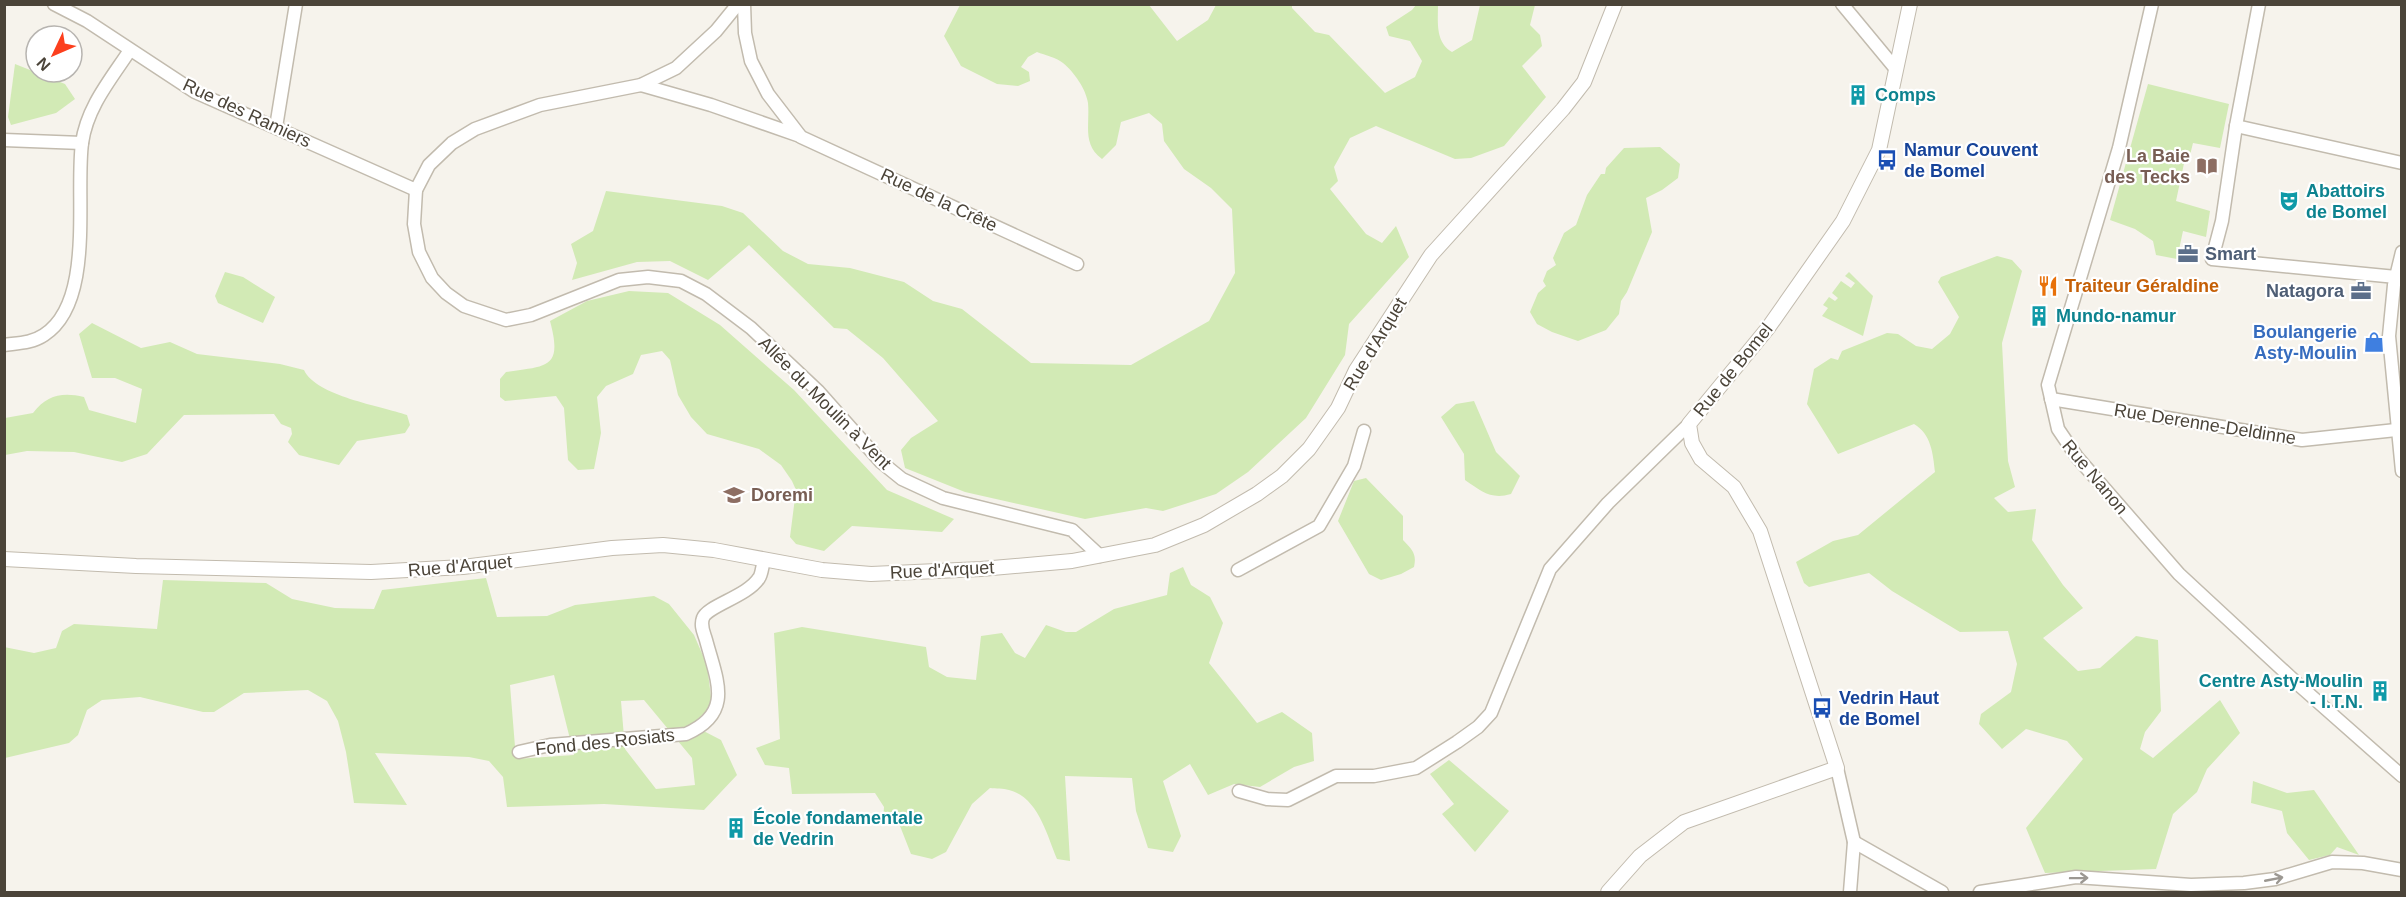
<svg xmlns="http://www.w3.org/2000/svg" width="2406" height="897" viewBox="0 0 2406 897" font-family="Helvetica,sans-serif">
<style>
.green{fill:#d2eab5;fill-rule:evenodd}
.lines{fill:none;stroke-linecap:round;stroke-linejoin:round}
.minor-casing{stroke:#c2bbae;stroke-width:15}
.tertiary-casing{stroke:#c2bbae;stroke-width:16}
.minor{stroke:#fff;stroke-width:12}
.tertiary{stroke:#fff;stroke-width:14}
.oneway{stroke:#9c9892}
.labels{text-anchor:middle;stroke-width:4.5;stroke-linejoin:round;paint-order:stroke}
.culture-label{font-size:18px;font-weight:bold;fill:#0d838f;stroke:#fff;text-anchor:start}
.street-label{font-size:18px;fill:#4b4439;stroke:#fff}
.transit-label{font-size:18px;font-weight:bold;fill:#164399;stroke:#fff;text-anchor:start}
.education-label{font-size:18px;font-weight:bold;fill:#785e54;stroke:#fff;text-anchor:end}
.service-label{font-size:18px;font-weight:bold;fill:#4e5e75;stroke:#fff;text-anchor:start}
.food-label{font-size:18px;font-weight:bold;fill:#c56008;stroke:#fff;text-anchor:start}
.shop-label{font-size:18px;font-weight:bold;fill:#366cbe;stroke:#fff;text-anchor:end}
</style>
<rect width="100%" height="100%" fill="#f6f3ec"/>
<g class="green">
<path d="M960 5H1149L1177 41 1208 20 1216 5H1292V8L1315 32 1329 35 1385 93 1415 77 1422 61 1410 41 1389 36 1386 27 1412 10 1416 5H1438C1438 21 1435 42 1452 52L1472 40 1480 5H1535L1530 25 1540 35 1542 46 1522 66 1546 97 1504 146 1471 158 1455 159 1376 126 1350 138 1334 167 1338 181 1330 189 1366 234 1382 243 1396 226 1409 257 1349 324 1345 355 1306 418 1248 472 1216 494 1163 511 1146 508 1085 519 965 492 905 468 901 450 911 438 938 421 883 358 847 329 834 328 749 245 708 280 670 261 637 262 572 280 577 263 571 244 593 231 606 191 722 206 743 213 783 251 808 264 850 268 904 282 933 301 962 309 1031 363 1131 365 1209 321 1235 273 1232 209 1211 188 1184 169 1164 141 1162 124 1149 113 1121 122 1116 145 1102 159C1082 144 1090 125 1088 103 1086 89 1074 72 1063 63 1057 58 1045 55 1037 52L1028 57 1021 67 1029 72 1030 81 1018 86 997 84 961 66 944 36Z"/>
<polygon points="15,64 65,84 75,99 56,113 11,125 8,117"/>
<polygon points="2148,84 2229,104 2220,148 2193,143 2190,155 2186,154 2176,201 2210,211 2206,237 2183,231 2177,259 2156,255 2153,241 2135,229 2110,220"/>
<polygon points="1660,147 1680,164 1678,178 1662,190 1646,198 1652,232 1627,292 1621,301 1619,314 1606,330 1578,341 1552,332 1537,324 1530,312 1538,293 1546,286 1543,281 1547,271 1556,265 1553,258 1564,233 1576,225 1587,195 1601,174 1605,174 1606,168 1624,148"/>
<path d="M1997 256 2012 260 2022 271 2002 343 2008 461 2015 487 1994 498 2008 512 2036 509 2032 540 2063 585 2083 608 2043 638 2078 671 2100 668 2136 636 2158 640 2161 711 2145 732 2140 749 2153 758 2220 700 2240 733 2207 769 2197 792 2173 814 2156 869 2045 873 2026 828 2083 759 2067 741 2026 729 2002 749 1979 724 1981 714 2011 692 2017 664 2008 631 1960 632 1892 591 1869 573 1809 587 1804 583 1796 562 1833 541 1858 535 1935 472C1933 453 1931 434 1914 424L1838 454 1807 404 1814 369 1831 358 1838 360 1842 351 1887 333 1898 334 1916 346 1932 349 1950 334 1959 317 1938 282 1941 277Z"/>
<polygon points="225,272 243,277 275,297 263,323 218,303 215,296"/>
<polygon points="1849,272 1873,296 1863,336 1822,316 1828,308 1823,305 1829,297 1835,301 1838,298 1832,293 1841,281 1851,288 1855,283 1845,276"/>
<path d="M629 291 668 293 720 325 794 390 887 490 954 519 942 532 852 526 824 551 796 544 790 537 796 490 792 481 781 465 759 449 707 434 691 417 678 395 670 360 662 351 641 355 633 374 606 386 597 397 601 433 594 469 578 470 568 460 564 408 556 396 505 401 500 397V379L506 372C547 366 563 369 550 321L587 301Z"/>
<path d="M92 323 141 348 170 342 197 354 280 364 304 370C316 396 381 406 407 415L410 425 405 433 357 441 339 465 299 455 288 442 292 434 291 428 281 424 274 414 184 415 147 454 122 462 74 452 27 451 5 455V418L33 413C47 395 62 392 84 397L89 410 136 423 142 389 115 378H92L79 334Z"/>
<path d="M1474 401 1496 452 1520 476 1511 494C1491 500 1481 491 1465 480L1464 454 1441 417 1456 404Z"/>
<path d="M1366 478 1403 516V540C1412 550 1417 553 1414 567L1401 574 1381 580 1369 574 1338 521 1354 481Z"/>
<path d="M1183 567 1191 585 1210 597 1223 623 1209 663 1257 723 1282 712 1312 733 1314 761 1294 767 1260 787 1234 784 1208 795 1190 764 1163 781 1181 836 1173 852 1148 848 1136 811 1132 778 1065 776 1070 861 1057 859C1047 835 1038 797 1009 790 1003 788 996 789 990 788L972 804 946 852 932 859 911 854 900 826 883 821 884 807 875 793 792 794 789 768 765 765 756 748 780 739 774 633 802 627 926 647 929 667 947 677 976 680 981 636 1002 633 1015 653 1025 658 1046 625 1066 632H1076L1114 609 1167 595 1170 573Z"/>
<path d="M486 578 497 617 547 616 575 605 654 596 669 604 694 635 707 665 712 705 692 725 721 740 737 775 704 810 604 804 507 807 503 777 489 761 469 757 375 753 407 805 354 803 346 752 338 721 327 701 308 690 244 693 214 712H203L140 697 102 700 87 710 78 735 69 743 5 758 4 647 34 653 56 648 62 631 74 624 157 629 163 580 266 583 292 599 335 608 374 609 382 590ZM554 675 574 755 516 759 510 685ZM644 700 692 758 695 785 656 789 625 749 621 701Z"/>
<polygon points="1449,760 1509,811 1475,852 1442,814 1454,804 1430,774"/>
<polygon points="2253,781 2287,793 2314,790 2359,855 2337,847 2330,855 2309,860 2287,833 2282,811 2251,803"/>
</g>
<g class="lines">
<g class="minor-casing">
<g id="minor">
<polyline points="54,4 87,21 195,92 416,190"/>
<polyline points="738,4 716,31 676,68 641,85 540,105 475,129 452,143 429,165 416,190 414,224 419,252 432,278 446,293 464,306 506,320 531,315 619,280 648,277 681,281 706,294 751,328 818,391 881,462 902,479 943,498 1072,530 1100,556"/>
<polyline points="744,4 745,33 751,61 768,94 801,137 1077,264"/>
<polyline points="1842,4 1895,68"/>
<polyline points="2152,4 2119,148 2048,385 2058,429 2077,457 2179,574 2300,686 2402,776"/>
<polyline points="2259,4 2236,126 2222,221 2212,259 2396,277"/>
<polyline points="641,85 711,105 800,136"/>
<polyline points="2236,126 2402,163"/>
<polyline points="276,127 296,4"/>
<polyline points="4,140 82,143"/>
<polyline points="2402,252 2394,285 2389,336 2402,471"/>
<path d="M4 345C19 343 32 343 44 335 95 302 75 196 82 143 87 107 111 79 130 50"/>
<polyline points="2051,399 2302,440 2396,430"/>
<polyline points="1238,570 1319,526 1354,466 1364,431"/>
<path d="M519 752 550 745 686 734C734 713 717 681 706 640 704 633 700 626 703 618 707 606 748 596 759 578 762 574 762 566 764 561"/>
<polyline points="1837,768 1854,842 1850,892"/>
<polyline points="1239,791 1267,799 1288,800 1336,776 1374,776 1416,768 1457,742 1478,727 1491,713 1550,569 1608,503 1689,424"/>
<polyline points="1854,842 1942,892"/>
<polyline points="1980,892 2076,877 2191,885 2244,883 2275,879 2332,862 2363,863 2402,870"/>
</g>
</g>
<g class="tertiary-casing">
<g id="tertiary">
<polyline points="4,559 136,566 371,572 463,567 612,548 663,545 714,550 822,570 871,574 981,569 1072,561 1155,545 1204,525 1257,494 1282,476 1309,449 1338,408 1356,370 1431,255 1563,109 1584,82 1615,4"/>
<polyline points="1608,892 1640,856 1684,822 1837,768 1760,531 1734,487 1701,459 1692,443 1689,424 1768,328 1843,221 1879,150 1910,4"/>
</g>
</g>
<use href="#minor" class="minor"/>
<use href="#tertiary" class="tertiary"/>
</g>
<defs><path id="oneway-shaft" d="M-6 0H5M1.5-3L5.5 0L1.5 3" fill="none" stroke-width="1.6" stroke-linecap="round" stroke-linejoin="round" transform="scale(1.5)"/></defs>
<g class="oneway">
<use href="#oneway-shaft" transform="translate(2079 878) rotate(-1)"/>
<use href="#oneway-shaft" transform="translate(2274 879) rotate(-11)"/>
</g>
<defs>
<g id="building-bare" transform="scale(1.62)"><path d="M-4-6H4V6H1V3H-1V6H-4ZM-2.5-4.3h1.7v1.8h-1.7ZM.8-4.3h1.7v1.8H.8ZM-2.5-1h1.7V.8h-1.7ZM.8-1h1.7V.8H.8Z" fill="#0f9aa8" stroke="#fff" stroke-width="2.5" paint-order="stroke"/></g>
<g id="bus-bare" transform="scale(1.62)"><path d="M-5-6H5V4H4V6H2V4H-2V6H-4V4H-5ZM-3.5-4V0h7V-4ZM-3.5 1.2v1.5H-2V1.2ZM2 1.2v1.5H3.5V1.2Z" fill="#1a4fb4" stroke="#fff" stroke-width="2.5" paint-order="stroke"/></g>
<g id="library-bare" transform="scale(1.62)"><path d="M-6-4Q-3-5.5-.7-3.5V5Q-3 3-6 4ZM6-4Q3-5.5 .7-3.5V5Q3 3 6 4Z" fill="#8d6e63" stroke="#fff" stroke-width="2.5" paint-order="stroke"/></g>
<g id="theatre-bare" transform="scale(1.62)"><path d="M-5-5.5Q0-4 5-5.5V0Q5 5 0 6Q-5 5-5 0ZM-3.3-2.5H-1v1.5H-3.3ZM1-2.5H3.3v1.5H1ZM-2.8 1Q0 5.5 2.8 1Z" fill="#0f9aa8" stroke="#fff" stroke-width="2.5" paint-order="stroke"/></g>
<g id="office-bare" transform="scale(1.62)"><path d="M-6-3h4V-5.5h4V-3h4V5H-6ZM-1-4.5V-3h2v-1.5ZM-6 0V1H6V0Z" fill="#5c6f8a" stroke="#fff" stroke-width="2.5" paint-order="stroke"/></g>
<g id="restaurant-bare" transform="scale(1.62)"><path d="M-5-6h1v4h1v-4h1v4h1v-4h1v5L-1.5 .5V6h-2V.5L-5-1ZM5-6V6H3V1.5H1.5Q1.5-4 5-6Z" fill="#e8710a" stroke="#fff" stroke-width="2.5" paint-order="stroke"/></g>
<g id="shop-bare" transform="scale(1.62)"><path d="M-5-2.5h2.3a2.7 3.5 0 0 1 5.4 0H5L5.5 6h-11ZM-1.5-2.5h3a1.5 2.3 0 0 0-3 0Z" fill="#3f7fe0" stroke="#fff" stroke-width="2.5" paint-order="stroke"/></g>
<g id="school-bare" transform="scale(1.62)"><path d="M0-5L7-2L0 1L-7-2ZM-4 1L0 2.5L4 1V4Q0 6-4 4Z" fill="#8d6e63" stroke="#fff" stroke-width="2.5" paint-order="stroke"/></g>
</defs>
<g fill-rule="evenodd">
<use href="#building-bare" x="1858" y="95"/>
<use href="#bus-bare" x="1887" y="160"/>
<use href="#library-bare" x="2207" y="166"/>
<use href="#theatre-bare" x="2289" y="201"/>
<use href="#office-bare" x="2188" y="254"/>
<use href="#restaurant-bare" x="2048" y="286"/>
<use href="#office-bare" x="2361" y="291"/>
<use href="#building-bare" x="2039" y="316"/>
<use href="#shop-bare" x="2374" y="342"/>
<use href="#school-bare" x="734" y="495"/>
<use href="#building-bare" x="2380" y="691"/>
<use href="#bus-bare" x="1822" y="708"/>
<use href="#building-bare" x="736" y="828"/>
</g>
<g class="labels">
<g class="culture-label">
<text x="1875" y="101">Comps</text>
<text x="2306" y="197">Abattoirs<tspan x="2306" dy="21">de Bomel</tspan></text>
<text x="2056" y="322">Mundo-namur</text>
<text x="2363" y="687" text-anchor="end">Centre Asty-Moulin<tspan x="2363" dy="21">- I.T.N.</tspan></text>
<text x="753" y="824">École fondamentale<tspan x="753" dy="21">de Vedrin</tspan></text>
</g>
<g class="street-label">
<text transform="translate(247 113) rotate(25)" y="6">Rue des Ramiers</text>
<text transform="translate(939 200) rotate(25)" y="6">Rue de la Crête</text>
<text transform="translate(1375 344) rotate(-59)" y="6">Rue d'Arquet</text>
<text transform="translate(1733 370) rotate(-51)" y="6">Rue de Bomel</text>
<text transform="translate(825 403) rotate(45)" y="6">Allée du Moulin à Vent</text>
<text transform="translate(2205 424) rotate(9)" y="6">Rue Derenne-Deldinne</text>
<text transform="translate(2095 477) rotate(50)" y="6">Rue Nanon</text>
<text transform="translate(460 566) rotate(-5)" y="6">Rue d'Arquet</text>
<text transform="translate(942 570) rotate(-3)" y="6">Rue d'Arquet</text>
<text transform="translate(605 742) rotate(-6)" y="6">Fond des Rosiats</text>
</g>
<g class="transit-label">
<text x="1904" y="156">Namur Couvent<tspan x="1904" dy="21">de Bomel</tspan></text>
<text x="1839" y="704">Vedrin Haut<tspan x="1839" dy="21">de Bomel</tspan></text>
</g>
<g class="education-label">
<text x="2190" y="162">La Baie<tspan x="2190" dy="21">des Tecks</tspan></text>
<text x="751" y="501" text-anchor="start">Doremi</text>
</g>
<g class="service-label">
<text x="2205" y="260">Smart</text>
<text x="2344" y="297" text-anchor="end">Natagora</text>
</g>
<g class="food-label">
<text x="2065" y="292">Traiteur Géraldine</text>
</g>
<g class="shop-label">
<text x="2357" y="338">Boulangerie<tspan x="2357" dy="21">Asty-Moulin</tspan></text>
</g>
</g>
<rect width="2406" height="897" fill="none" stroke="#4b4439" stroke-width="12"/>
<g transform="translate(54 54) rotate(226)"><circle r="28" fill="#ffffff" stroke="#b7b4b0" stroke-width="1.5"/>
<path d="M0-4.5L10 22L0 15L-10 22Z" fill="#fc3f1d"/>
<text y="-9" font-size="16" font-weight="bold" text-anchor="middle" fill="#4b4439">N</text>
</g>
</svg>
